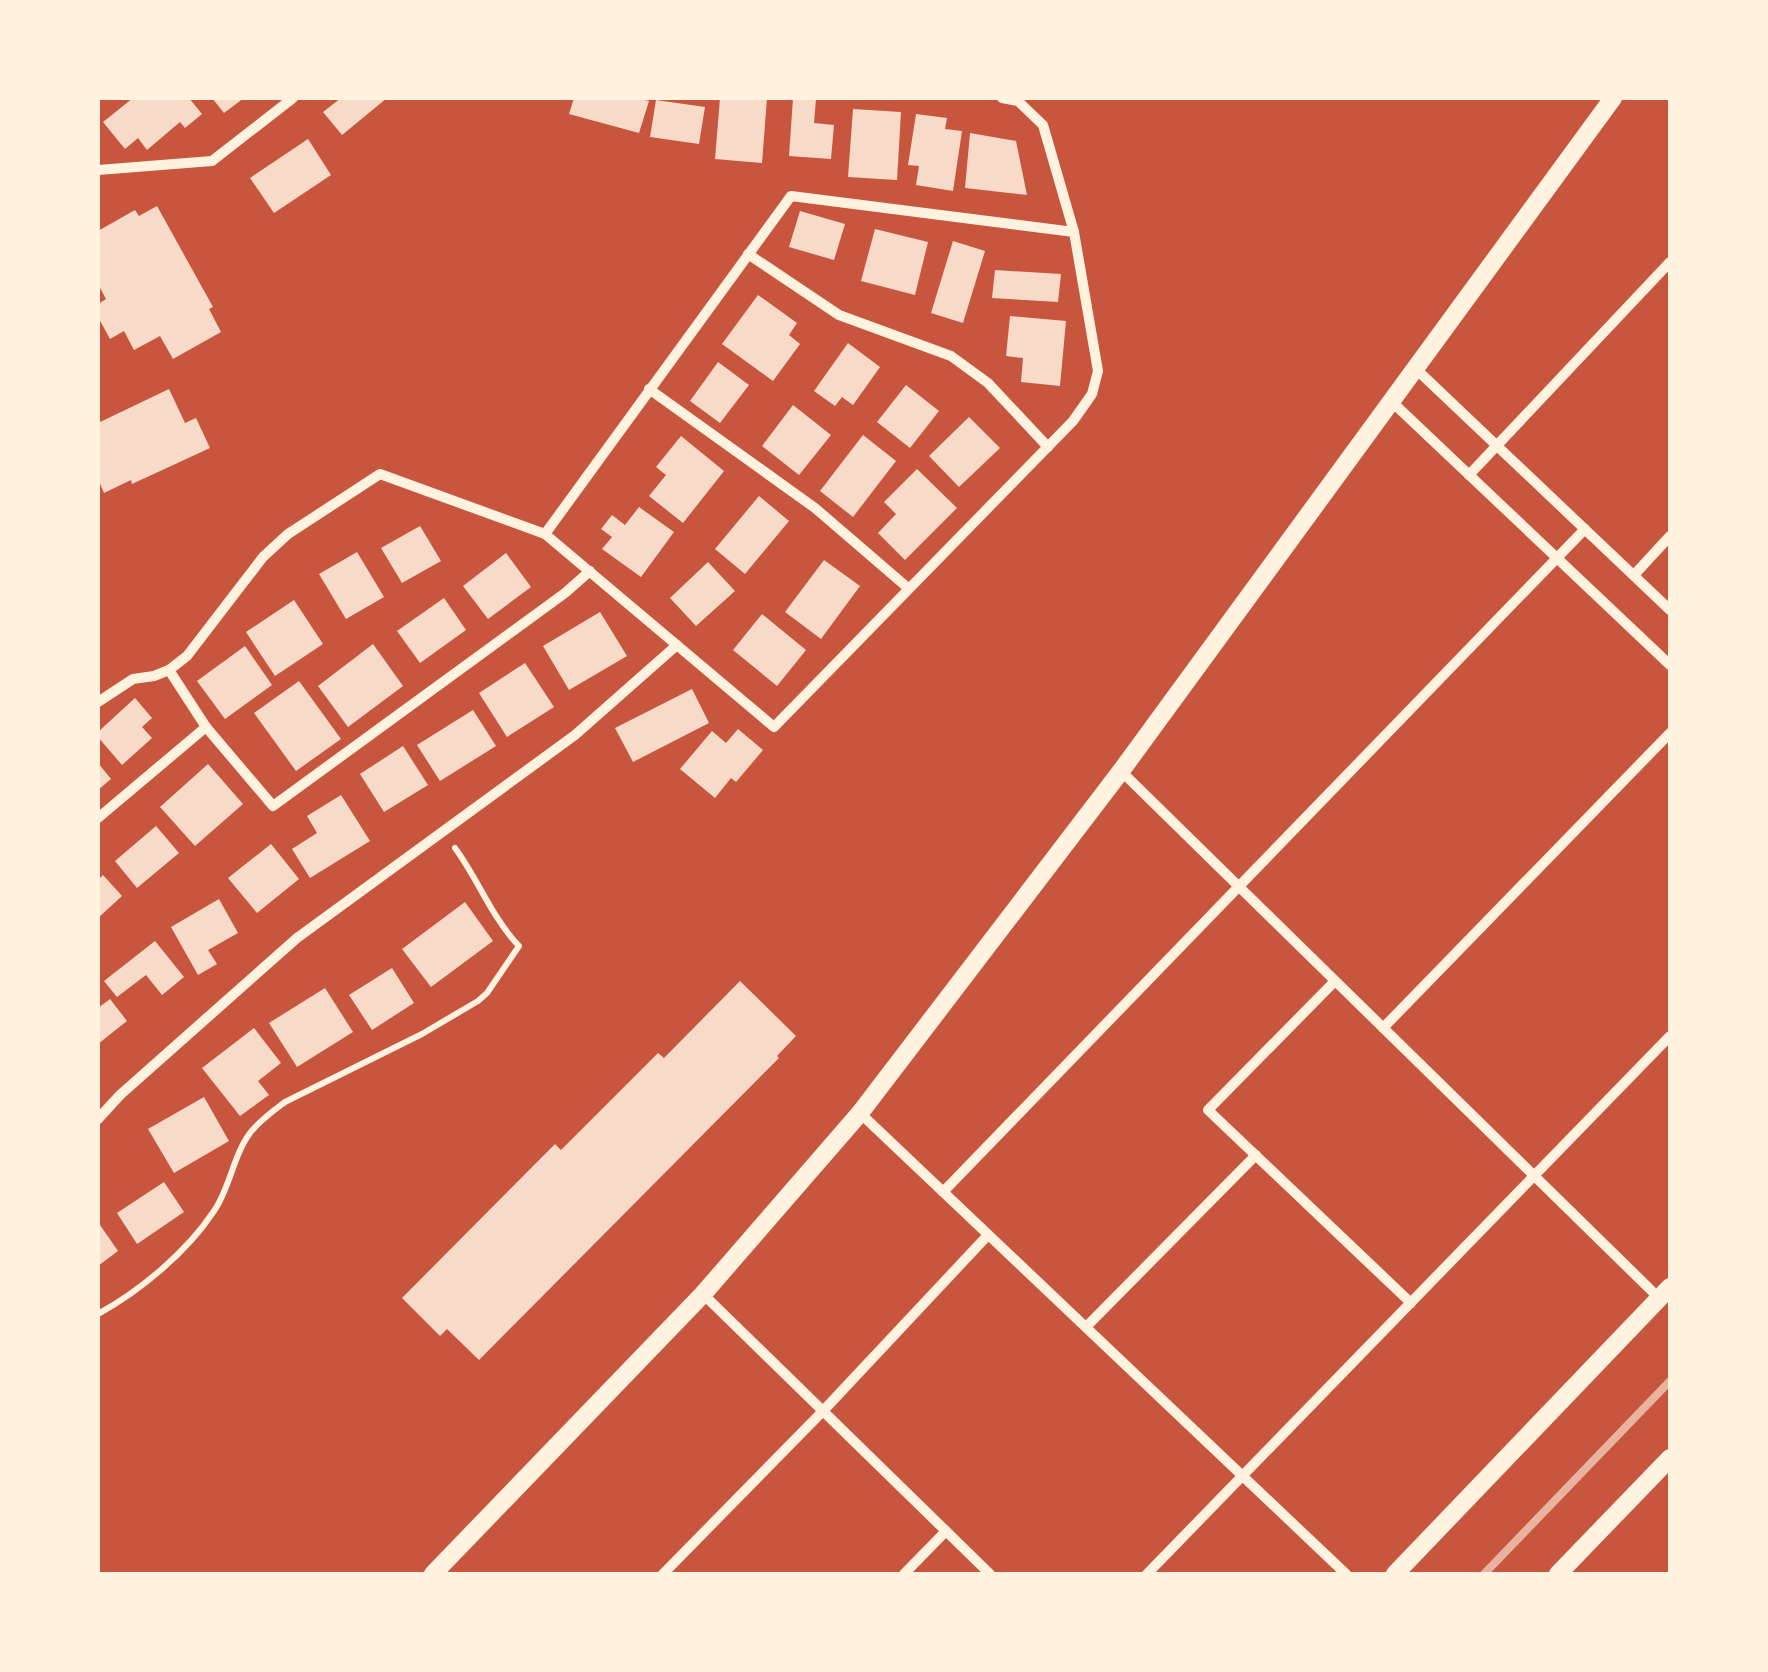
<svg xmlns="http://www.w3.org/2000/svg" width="1768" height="1672" viewBox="0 0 1768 1672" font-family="Arial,sans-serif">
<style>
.building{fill:#f7dbc8}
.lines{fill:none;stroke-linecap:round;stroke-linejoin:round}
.path{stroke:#fff3e0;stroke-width:6}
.minor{stroke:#fff3e0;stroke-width:10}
.tertiary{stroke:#fff3e0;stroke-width:18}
.rail{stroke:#e9b49f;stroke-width:8}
</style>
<rect width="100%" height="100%" fill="#c8553d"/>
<g class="building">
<polygon points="133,98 189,98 202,114 185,128 180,122 147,150 138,138 125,149 103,122"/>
<polygon points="212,98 244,98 224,113"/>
<polygon points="341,98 387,98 342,135 323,112"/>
<polygon points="574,98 588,100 589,98 637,98 649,101 639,133 569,114"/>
<polygon points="720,98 767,98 762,163 715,159"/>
<polygon points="793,98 816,99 814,123 834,125 831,159 789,156"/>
<polygon points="656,100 705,107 699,144 650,137"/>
<polygon points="853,109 901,112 897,180 848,177"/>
<polygon points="916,114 947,118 945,129 962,131 953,191 916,185 919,166 908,165"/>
<polygon points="970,133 1016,141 1027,195 965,188"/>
<polygon points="308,139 331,175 274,213 250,178"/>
<polygon points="157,206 213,307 209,309 221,332 173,359 160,336 134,350 124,331 110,339 98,317 98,304 106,299 98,284 98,231 135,210 139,216"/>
<polygon points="800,211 845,224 834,260 789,247"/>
<polygon points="875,229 928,242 915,295 861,281"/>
<polygon points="953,241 985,251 963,323 931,313"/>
<polygon points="995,270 1061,274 1058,302 992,298"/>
<polygon points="758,295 797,323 789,335 800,344 773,381 722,344"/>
<polygon points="1010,316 1066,321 1060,386 1021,382 1023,358 1006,356"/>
<polygon points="848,343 880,367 853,405 842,397 835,406 814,391"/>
<polygon points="718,362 749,385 720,423 690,401"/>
<polygon points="906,385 939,411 910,448 877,422"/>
<polygon points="169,389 185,423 196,418 210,448 132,484 131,480 104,493 98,479 98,423"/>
<polygon points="793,405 831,435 799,475 762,446"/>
<polygon points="969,417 1000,448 959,487 929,456"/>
<polygon points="863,435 896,461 853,517 820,491"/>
<polygon points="681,436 724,471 683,523 649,496 666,475 656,467"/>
<polygon points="917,469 957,508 905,560 878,533 896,514 884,502"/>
<polygon points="759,496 789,521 745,574 715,549"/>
<polygon points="639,507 674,532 641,577 602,549 612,537 601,529 612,515 625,525"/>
<polygon points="420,526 441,561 402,583 381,548"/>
<polygon points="357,552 384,597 346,619 319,574"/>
<polygon points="506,553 531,587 488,619 463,586"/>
<polygon points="824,560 860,586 821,639 785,612"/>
<polygon points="708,562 735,591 696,626 670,598"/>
<polygon points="444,598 466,630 420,663 397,631"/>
<polygon points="294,600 323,644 275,676 246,632"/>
<polygon points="600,612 627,656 569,690 543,646"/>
<polygon points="762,614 806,650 777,686 733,650"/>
<polygon points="373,644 403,686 348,727 318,686"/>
<polygon points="245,646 272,685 225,719 197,681"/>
<polygon points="525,663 554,707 507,737 479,693"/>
<polygon points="299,681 341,739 296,771 254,713"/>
<polygon points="692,689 709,723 633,762 615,728"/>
<polygon points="135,698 152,718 142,727 152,738 122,765 98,737 98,732"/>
<polygon points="473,710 496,746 440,781 417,745"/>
<polygon points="738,729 763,750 736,782 731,778 715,798 680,769 712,731 726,743"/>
<polygon points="403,746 428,785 384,812 360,774"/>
<polygon points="98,763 111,779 98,790"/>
<polygon points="208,764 243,804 195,846 160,807"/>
<polygon points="341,795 370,841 310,878 292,849 317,833 307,816"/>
<polygon points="156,826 179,853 137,888 115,861"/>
<polygon points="271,844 299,879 257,913 228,878"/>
<polygon points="103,875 122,896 98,918 98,880"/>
<polygon points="219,899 238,933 208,950 217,964 198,975 171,927"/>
<polygon points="465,902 493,941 431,987 402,949"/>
<polygon points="155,941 184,977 162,995 146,975 117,997 104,981"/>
<polygon points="392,968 414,1003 372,1030 349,995"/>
<polygon points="740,981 796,1036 777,1056 779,1058 479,1360 447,1329 440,1336 402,1298 555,1144 561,1150 658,1053 664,1058"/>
<polygon points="325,988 353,1032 297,1067 269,1023"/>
<polygon points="110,999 127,1021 98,1044 98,1008"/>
<polygon points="254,1028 281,1063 258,1081 269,1095 240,1116 202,1068"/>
<polygon points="204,1097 229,1141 174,1173 148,1129"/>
<polygon points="164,1182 184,1212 137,1244 117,1213"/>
<polygon points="98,1222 118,1251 98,1266"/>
</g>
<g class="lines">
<path class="path" d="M98 1314C140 1291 187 1252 214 1211 230 1188 233 1156 250 1133 259 1121 273 1111 285 1102L422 1034 478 1001 487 993 519 946C492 918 478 879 455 848"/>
<g class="minor">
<polyline points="98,170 212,161 293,98"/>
<polyline points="748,254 839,315 951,356 988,383 1048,447"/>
<polyline points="1415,368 1670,610"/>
<polyline points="649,389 815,508 908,588"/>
<polyline points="1390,400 1670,665"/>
<polyline points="1469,475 1670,262"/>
<polyline points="545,534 791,196 1074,232"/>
<polyline points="1634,575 1670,536"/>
<polyline points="98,702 133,679 154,676 169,670 187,656 263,557 288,534 380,474 545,534 774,727 1073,421 1092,394 1098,371 1074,232 1043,125 1018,101 1002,98"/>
<polyline points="206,727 273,806 565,593 590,571"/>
<polyline points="1121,771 1660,1299"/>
<polyline points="98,818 206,727 169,670"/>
<polyline points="1335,981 1208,1110 1411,1303"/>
<polyline points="1383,1028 1670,733"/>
<polyline points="860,1113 1346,1574"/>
<polyline points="98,1119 120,1095 297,938 575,735 677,645"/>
<polyline points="943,1192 1585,529"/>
<polyline points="703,1294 990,1574"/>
<polyline points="1086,1327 1256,1155"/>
<polyline points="663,1574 823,1411 988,1235"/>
<polyline points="904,1574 946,1531"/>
<polyline points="1147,1574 1670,1036"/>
</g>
<g class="tertiary">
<polyline points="433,1574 703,1294 860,1113 1121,771 1613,98"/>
<polyline points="1395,1574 1670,1287"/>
<polyline points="1558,1574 1670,1458"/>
</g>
<polyline class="rail" points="1484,1574 1670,1381"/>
</g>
<rect width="1768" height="1672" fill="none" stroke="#fff3e0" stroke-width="200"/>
</svg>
